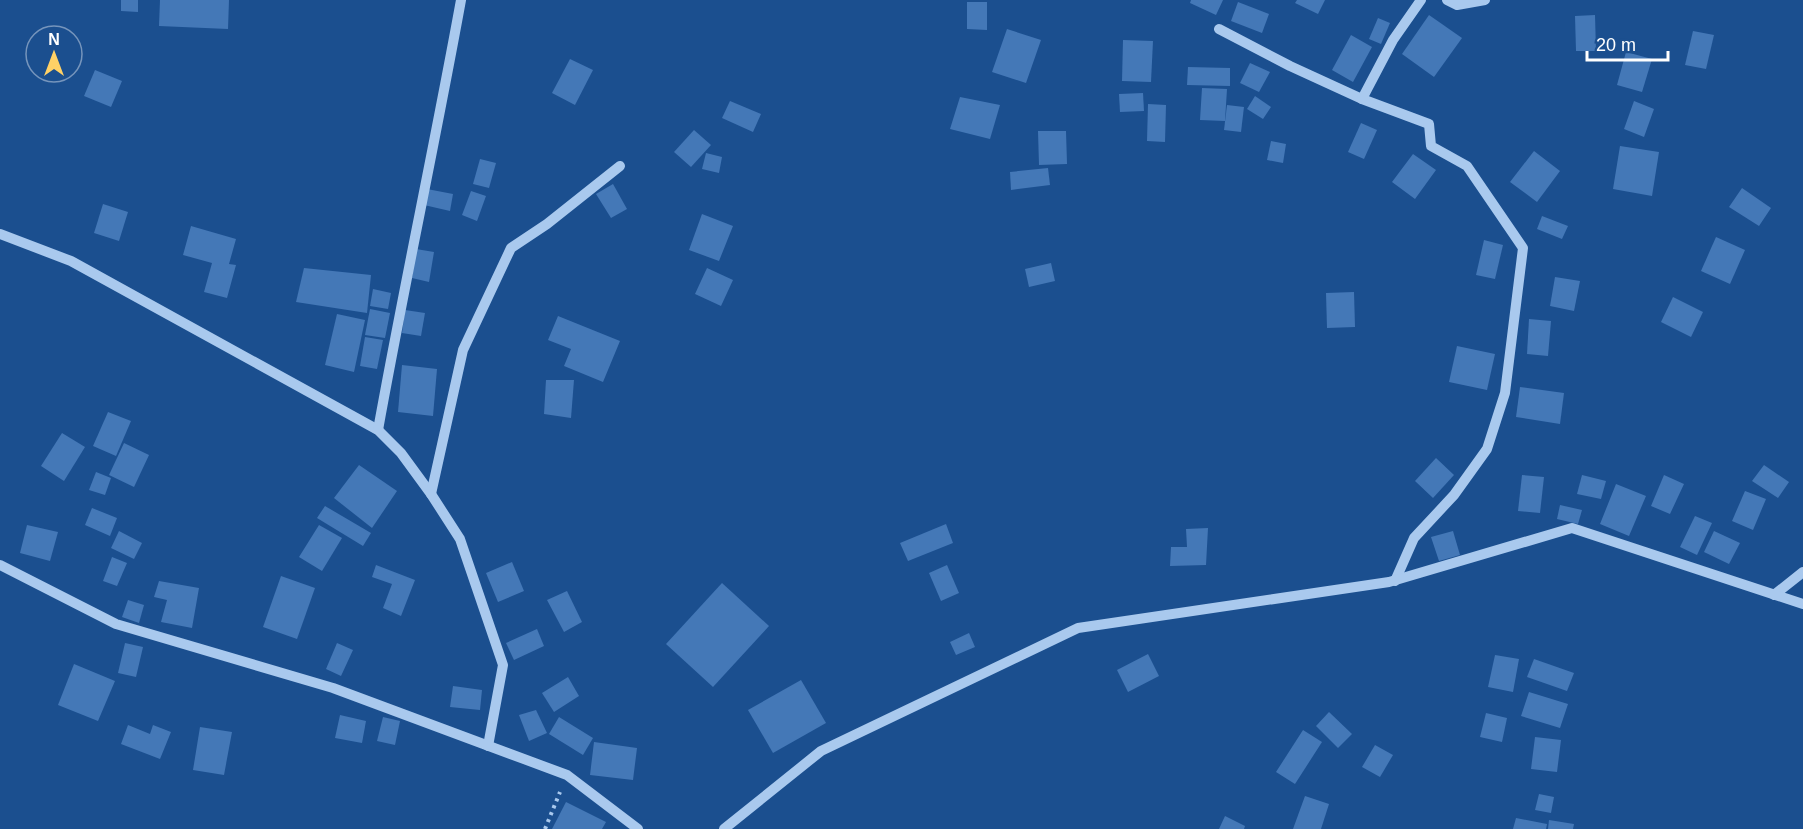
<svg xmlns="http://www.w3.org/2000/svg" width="1803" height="829" viewBox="0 0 1803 829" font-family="Arial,sans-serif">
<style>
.building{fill:#4478b7}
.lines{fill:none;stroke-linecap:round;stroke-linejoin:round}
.path{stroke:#a9c9ee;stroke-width:4;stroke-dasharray:3 4.5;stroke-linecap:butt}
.minor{stroke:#a9c9ee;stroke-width:10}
</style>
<rect width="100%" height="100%" fill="#1b4f8f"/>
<g class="building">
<polygon points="121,0 138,0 138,12 121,11"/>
<polygon points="160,0 229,0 228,29 159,26"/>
<polygon points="1191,0 1223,0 1216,15 1190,3"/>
<polygon points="1297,0 1325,0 1318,14 1295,3"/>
<polygon points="967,2 987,2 987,30 967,29"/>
<polygon points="1238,2 1269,14 1262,33 1231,21"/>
<polygon points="1429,15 1462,38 1434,77 1402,54"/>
<polygon points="1595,15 1596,51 1576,51 1575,16"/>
<polygon points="1378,18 1390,23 1381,44 1369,39"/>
<polygon points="1007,29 1041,40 1026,83 992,72"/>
<polygon points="1693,31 1714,35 1706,69 1685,65"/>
<polygon points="1351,35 1372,47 1353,82 1332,70"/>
<polygon points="1123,40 1153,41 1151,82 1122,81"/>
<polygon points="1626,52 1652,59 1642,92 1617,85"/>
<polygon points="570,59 593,70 575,105 552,93"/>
<polygon points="1250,63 1270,72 1259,92 1240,83"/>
<polygon points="1188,67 1230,68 1230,86 1187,85"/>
<polygon points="95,70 122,81 111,107 84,96"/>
<polygon points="1202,88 1227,89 1225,121 1200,120"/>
<polygon points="1143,93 1144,111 1120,112 1119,94"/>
<polygon points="1255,96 1271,107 1263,119 1247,109"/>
<polygon points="960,97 1000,105 990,139 950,129"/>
<polygon points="730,101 761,114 753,132 722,118"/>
<polygon points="1634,101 1654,109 1644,137 1624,129"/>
<polygon points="1148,104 1166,105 1165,142 1147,141"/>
<polygon points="1227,105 1244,107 1241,132 1224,130"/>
<polygon points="1361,123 1377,130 1364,159 1348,152"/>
<polygon points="694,130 711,145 691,167 674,152"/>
<polygon points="1038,131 1066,131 1067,164 1039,165"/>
<polygon points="1271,141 1286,144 1283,163 1267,160"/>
<polygon points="1620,146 1659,152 1652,196 1613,189"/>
<polygon points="1534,151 1560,171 1537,202 1510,182"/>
<polygon points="706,153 722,157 719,173 702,169"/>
<polygon points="1413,154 1436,170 1415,199 1392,182"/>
<polygon points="480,159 496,163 489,188 473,184"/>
<polygon points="1048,168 1050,185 1011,190 1010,172"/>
<polygon points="613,184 627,209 611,218 596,194"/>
<polygon points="1742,188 1771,208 1759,226 1729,207"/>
<polygon points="427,189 453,194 450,211 424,205"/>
<polygon points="471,191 486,196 477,221 462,215"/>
<polygon points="103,204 128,212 119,241 94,233"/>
<polygon points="702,214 733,226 719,261 689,250"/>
<polygon points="1542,216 1568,226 1562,239 1537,229"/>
<polygon points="191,226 236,239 229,264 236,265 227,298 204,292 212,263 183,255"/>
<polygon points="1716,237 1745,250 1730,284 1701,271"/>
<polygon points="1484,240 1503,245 1495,279 1476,275"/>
<polygon points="416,249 434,252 429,282 412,278"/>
<polygon points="1051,263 1055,281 1029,287 1025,269"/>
<polygon points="304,268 371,275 367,313 296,302"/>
<polygon points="707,268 733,280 721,306 695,294"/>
<polygon points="1555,277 1580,281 1574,311 1550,306"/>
<polygon points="373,289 391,293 388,309 370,306"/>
<polygon points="1354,292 1355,327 1327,328 1326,293"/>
<polygon points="1673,297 1703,312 1691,337 1661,322"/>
<polygon points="370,309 390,313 385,338 365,335"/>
<polygon points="405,310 425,313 421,336 402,333"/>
<polygon points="337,314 365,320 354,372 325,365"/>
<polygon points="558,316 620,341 603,382 564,366 571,349 548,340"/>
<polygon points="1529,319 1551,321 1548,356 1527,354"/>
<polygon points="365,337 383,340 377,369 360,366"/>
<polygon points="1457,346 1495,354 1487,390 1449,382"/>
<polygon points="402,365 437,369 433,416 398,412"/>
<polygon points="546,380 574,380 571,418 544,414"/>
<polygon points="1520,387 1564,393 1560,424 1516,417"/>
<polygon points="108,412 131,421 116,456 93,446"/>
<polygon points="62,433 85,447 64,481 41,466"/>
<polygon points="124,443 149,455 134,487 109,475"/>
<polygon points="1436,458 1454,475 1433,498 1415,481"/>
<polygon points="359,465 397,491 372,528 334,498"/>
<polygon points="1764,465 1789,482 1778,498 1752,481"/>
<polygon points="96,472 111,478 105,495 89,490"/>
<polygon points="1522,475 1544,477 1540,513 1518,511"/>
<polygon points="1582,475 1606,481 1601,499 1577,494"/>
<polygon points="1664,475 1684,484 1670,514 1651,506"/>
<polygon points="1616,484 1646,496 1629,536 1600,524"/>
<polygon points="1745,491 1766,499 1753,530 1732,521"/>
<polygon points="1560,505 1582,510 1578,524 1557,519"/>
<polygon points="325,506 371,533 363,546 317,518"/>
<polygon points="92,508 117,518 110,536 85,525"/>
<polygon points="1695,516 1712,523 1697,555 1680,547"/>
<polygon points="946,524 953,543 908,561 900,543"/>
<polygon points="27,525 58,532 50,561 20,553"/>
<polygon points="319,525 342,538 322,571 299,557"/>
<polygon points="1208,528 1206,565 1170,566 1171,547 1187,547 1186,529"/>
<polygon points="119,531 142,543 134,559 111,548"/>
<polygon points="1453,531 1460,555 1439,561 1431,537"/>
<polygon points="1714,531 1740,543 1729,564 1704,552"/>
<polygon points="112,557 127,563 117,586 103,581"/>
<polygon points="512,562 524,591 498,602 486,573"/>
<polygon points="376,565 415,580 401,616 383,608 392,584 372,577"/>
<polygon points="947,565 959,593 941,601 929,573"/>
<polygon points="281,576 315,588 297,639 263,627"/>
<polygon points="159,581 199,588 192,628 161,622 167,600 154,597"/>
<polygon points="722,583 769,626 713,687 666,644"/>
<polygon points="567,591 582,622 564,632 547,600"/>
<polygon points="128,600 144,605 139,623 122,617"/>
<polygon points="537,629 544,646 514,660 506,643"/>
<polygon points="969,633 975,647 956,655 950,642"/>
<polygon points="125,643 143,647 136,677 118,673"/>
<polygon points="337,643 353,650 341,676 326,669"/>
<polygon points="1148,654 1159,676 1128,692 1117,670"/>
<polygon points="1495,655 1519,659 1513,692 1488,687"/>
<polygon points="1534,659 1574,673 1567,691 1527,677"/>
<polygon points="74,664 115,681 98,721 58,705"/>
<polygon points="568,677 579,696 554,712 542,693"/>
<polygon points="801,680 826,723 773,753 748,710"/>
<polygon points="453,686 482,690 480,710 450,707"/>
<polygon points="1529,692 1568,704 1560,728 1521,716"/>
<polygon points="536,710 547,733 529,741 519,715"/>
<polygon points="1329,712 1352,734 1338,748 1316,726"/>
<polygon points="1486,713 1507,718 1502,742 1480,737"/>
<polygon points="340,715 366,721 362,743 335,738"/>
<polygon points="383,717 400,721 395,745 377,741"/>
<polygon points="559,717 593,738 583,755 549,734"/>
<polygon points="128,725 150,734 153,725 171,732 160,759 121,744"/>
<polygon points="200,727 232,732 224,775 193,770"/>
<polygon points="1303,730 1322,742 1295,784 1276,772"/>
<polygon points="1535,737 1561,740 1557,772 1531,769"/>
<polygon points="594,742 637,748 633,780 590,775"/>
<polygon points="1375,745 1393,755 1380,777 1362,767"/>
<polygon points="1539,794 1554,797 1551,813 1535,810"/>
<polygon points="1305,796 1329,804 1321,829 1293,829"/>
<polygon points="566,802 606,822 602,829 552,829"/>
<polygon points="1225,816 1245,826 1244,829 1219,829"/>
<polygon points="1516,818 1547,824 1546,829 1513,829"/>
<polygon points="1549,820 1574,824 1573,829 1548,829"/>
</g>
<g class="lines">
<polyline class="path" points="545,829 560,792"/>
<g class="minor">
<polyline points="1447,0 1457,5 1485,0"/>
<polyline points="1219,29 1290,66 1362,99 1429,124 1431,146 1467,166 1523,248 1505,393 1487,449 1454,495 1414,538 1395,581"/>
<polyline points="1362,99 1393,40 1421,0"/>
<polyline points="0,234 71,261 378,430 401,453 431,494 460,539 503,665 488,746"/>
<path d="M378 430C404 286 435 143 461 0"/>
<polyline points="431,494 463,350 511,248 547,224 620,166"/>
<polyline points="0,565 116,624 333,688 567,775 638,829"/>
<polyline points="1774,595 1803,572"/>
<polyline points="724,829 821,751 1078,628 1389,582 1572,528 1803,604"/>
</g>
</g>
<g transform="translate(54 54)"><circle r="28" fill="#1b4f8f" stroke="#7695bc" stroke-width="1.5"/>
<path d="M0-4.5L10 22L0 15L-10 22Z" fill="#ffd166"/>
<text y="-9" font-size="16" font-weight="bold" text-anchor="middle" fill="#ffffff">N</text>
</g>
<path d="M1587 51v9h81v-9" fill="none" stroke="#ffffff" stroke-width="3"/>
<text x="1596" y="51" font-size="18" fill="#ffffff" stroke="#1b4f8f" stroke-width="4.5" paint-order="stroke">20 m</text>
</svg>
